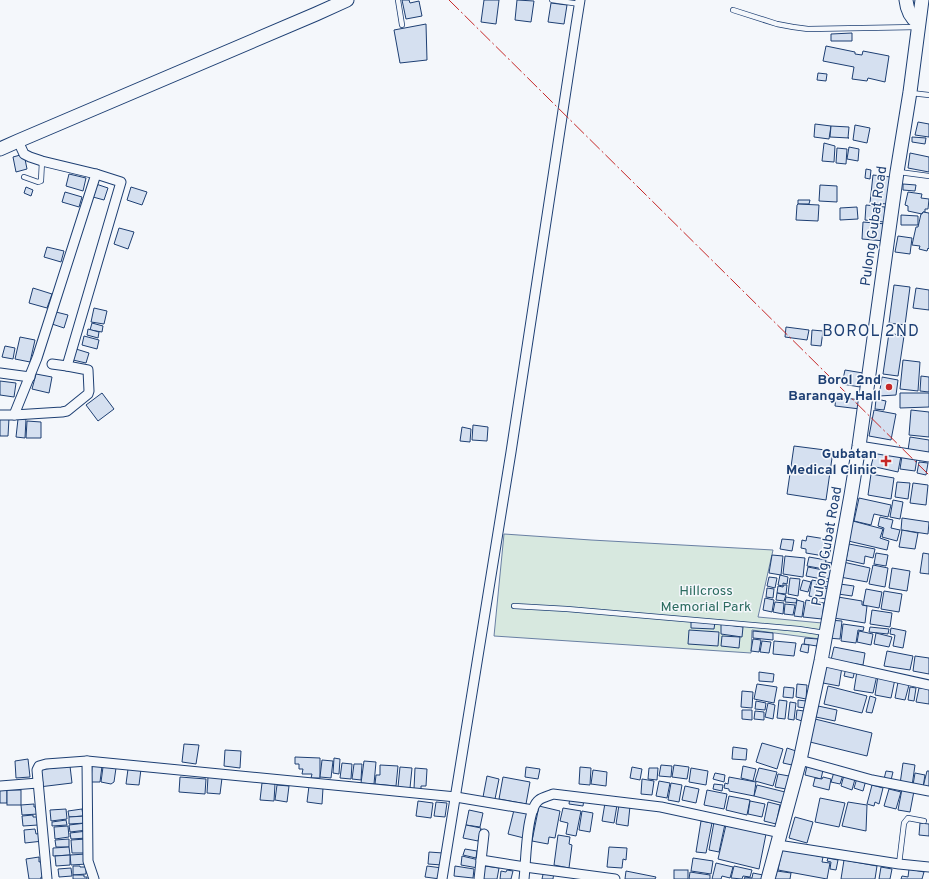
<svg xmlns="http://www.w3.org/2000/svg" width="929" height="879" viewBox="0 0 929 879" font-family="Overpass,sans-serif">
<style>
.green{fill:#d7e8df;stroke:#687fa3}
.building{fill:#d5e0f0;stroke:#1d3f73}
.lines{fill:none;stroke-linecap:round;stroke-linejoin:round}
.lane-casing{stroke:#1d3f73;stroke-width:6}
.street-casing{stroke:#1d3f73;stroke-width:11}
.secondary-casing{stroke:#1d3f73;stroke-width:15}
.lane{stroke:#f4f7fb;stroke-width:4.5}
.street{stroke:#f4f7fb;stroke-width:9}
.secondary{stroke:#f4f7fb;stroke-width:13}
.power{stroke:#c62828;stroke-width:1;stroke-dasharray:14 3 2 3;stroke-linecap:butt}
.poi-dot{fill:#c62828;stroke:#f4f7fb;stroke-width:1.5}
.labels{text-anchor:middle;stroke-width:3;stroke-linejoin:round;paint-order:stroke}
.street-label{font-size:14px;fill:#1d3f73;stroke:#f4f7fb}
.poi-label{font-size:14px;font-weight:bold;fill:#1d3f73;stroke:#f4f7fb;text-anchor:end}
.park-label{font-size:14px;fill:#2c6c60;stroke:#f4f7fb}
.quarter-label{font-size:16px;letter-spacing:1px;fill:#1d3f73;stroke:#f4f7fb}
</style>
<rect width="100%" height="100%" fill="#f4f7fb"/>
<polygon class="green" points="504,534 591,540 773,550 758,617 822,623 820,639 752,630 751,653 494,636"/>
<g class="building">
<polygon points="402,0 409,0 410,3 419,1 422,16 406,19"/>
<polygon points="484,0 499,0 496,24 481,22"/>
<polygon points="517,0 534,1 531,22 515,20"/>
<polygon points="551,3 567,5 564,24 548,22"/>
<polygon points="426,24 427,60 400,63 394,30"/>
<polygon points="852,33 852,41 831,41 831,34"/>
<polygon points="826,46 855,52 855,54 862,55 863,51 889,56 885,82 868,78 867,81 852,79 854,67 823,61"/>
<polygon points="818,73 827,74 826,81 817,80"/>
<polygon points="918,122 929,124 929,137 915,135"/>
<polygon points="815,124 831,126 829,139 814,137"/>
<polygon points="855,125 870,128 867,143 853,140"/>
<polygon points="831,126 849,127 848,138 849,138 830,137"/>
<polygon points="912,137 926,138 925,144 912,142"/>
<polygon points="824,143 835,146 834,162 822,161"/>
<polygon points="849,147 859,149 858,161 847,159"/>
<polygon points="837,148 847,149 846,164 836,163"/>
<polygon points="910,153 929,157 929,172 908,168"/>
<polygon points="24,154 27,169 16,172 13,157"/>
<polygon points="866,169 871,170 870,179 865,178"/>
<polygon points="69,174 86,178 83,191 66,186"/>
<polygon points="873,175 891,177 888,204 870,203"/>
<polygon points="96,184 108,188 104,200 93,197"/>
<polygon points="903,184 916,185 915,191 903,190"/>
<polygon points="820,185 837,186 837,202 819,201"/>
<polygon points="26,187 33,190 31,196 24,193"/>
<polygon points="131,187 147,192 142,205 127,200"/>
<polygon points="65,192 82,197 79,207 62,202"/>
<polygon points="908,192 922,194 921,198 929,199 928,209 925,209 925,212 923,212 922,214 908,211 908,206 905,205"/>
<polygon points="798,200 810,200 809,204 798,204"/>
<polygon points="798,204 819,205 818,221 796,220 797,205"/>
<polygon points="866,205 885,207 884,222 865,220"/>
<polygon points="857,207 858,219 840,220 840,208"/>
<polygon points="923,212 929,213 929,249 928,248 927,251 919,249 920,246 912,245 916,227 918,227 921,214 922,214"/>
<polygon points="901,215 918,216 918,225 901,225"/>
<polygon points="863,222 886,224 885,241 862,239"/>
<polygon points="119,228 134,232 128,249 114,244"/>
<polygon points="898,236 912,238 910,254 895,252"/>
<polygon points="47,247 64,251 61,262 44,257"/>
<polygon points="894,285 910,287 905,325 889,323"/>
<polygon points="33,288 52,294 47,308 29,303"/>
<polygon points="916,288 929,290 929,310 913,308"/>
<polygon points="94,308 107,311 104,324 91,322"/>
<polygon points="56,312 68,315 64,328 52,324"/>
<polygon points="92,323 103,326 102,332 90,330"/>
<polygon points="786,327 809,330 807,340 785,337"/>
<polygon points="88,329 99,332 98,338 87,335"/>
<polygon points="812,330 823,331 821,346 811,345"/>
<polygon points="889,333 904,336 898,376 883,374"/>
<polygon points="84,336 99,340 97,349 82,345"/>
<polygon points="20,337 35,340 30,362 15,359"/>
<polygon points="5,346 15,348 13,359 2,357"/>
<polygon points="76,349 89,353 86,363 73,360"/>
<polygon points="903,360 920,362 918,391 900,389"/>
<polygon points="845,370 863,373 860,387 842,384"/>
<polygon points="36,374 52,377 49,393 32,389"/>
<polygon points="921,376 929,377 929,392 920,391"/>
<polygon points="882,377 898,380 896,395 879,396"/>
<polygon points="0,381 16,383 14,397 0,395"/>
<polygon points="102,393 114,409 98,421 86,405"/>
<polygon points="900,393 929,393 929,407 900,408"/>
<polygon points="836,397 861,400 860,409 835,406"/>
<polygon points="876,399 886,401 884,410 875,409"/>
<polygon points="874,410 896,414 891,440 869,436"/>
<polygon points="911,410 929,412 929,437 909,435"/>
<polygon points="0,418 9,418 8,436 0,436"/>
<polygon points="18,419 26,419 25,438 16,437"/>
<polygon points="27,421 41,422 41,438 26,438"/>
<polygon points="473,425 488,427 487,441 472,440"/>
<polygon points="462,427 471,429 470,442 460,441"/>
<polygon points="910,437 929,440 929,454 908,450"/>
<polygon points="794,446 833,451 826,500 787,494"/>
<polygon points="875,451 901,456 898,472 871,466"/>
<polygon points="902,456 917,458 915,471 900,469"/>
<polygon points="919,462 928,463 926,475 917,473"/>
<polygon points="871,474 894,478 891,499 868,495"/>
<polygon points="897,482 910,483 908,499 895,497"/>
<polygon points="913,483 928,485 926,505 910,503"/>
<polygon points="859,498 891,505 888,517 874,514 871,525 854,521"/>
<polygon points="893,500 903,502 900,519 890,517"/>
<polygon points="880,517 893,520 891,528 900,530 897,541 882,537 884,528 878,526"/>
<polygon points="902,518 929,522 928,534 901,530"/>
<polygon points="849,520 883,529 880,538 889,541 887,550 844,540"/>
<polygon points="902,530 918,533 915,549 899,547"/>
<polygon points="807,536 832,540 830,553 825,552 824,556 806,553 806,549 801,548 802,540 806,541"/>
<polygon points="782,539 794,540 792,551 780,549"/>
<polygon points="849,544 875,549 873,558 865,556 864,564 846,560"/>
<polygon points="876,553 888,555 886,566 874,564"/>
<polygon points="923,553 929,554 929,574 920,573"/>
<polygon points="772,555 783,556 781,575 769,573"/>
<polygon points="785,556 805,558 803,577 783,574"/>
<polygon points="809,557 826,560 824,569 807,566"/>
<polygon points="826,562 832,563 829,579 823,578"/>
<polygon points="843,562 870,568 867,582 840,577"/>
<polygon points="873,565 888,568 885,587 869,584"/>
<polygon points="808,567 823,570 822,579 806,576"/>
<polygon points="892,568 910,571 907,591 889,588"/>
<polygon points="780,575 788,577 787,584 783,583 783,586 778,585"/>
<polygon points="769,577 777,578 775,588 767,586"/>
<polygon points="790,578 800,579 798,596 788,594"/>
<polygon points="803,580 811,582 808,592 800,590"/>
<polygon points="812,580 817,581 816,586 829,589 826,599 809,596"/>
<polygon points="819,580 829,582 829,587 818,586"/>
<polygon points="840,584 854,586 852,596 838,594"/>
<polygon points="784,585 787,585 786,594 777,593 778,586 783,587"/>
<polygon points="767,588 774,589 773,598 766,597"/>
<polygon points="866,589 882,592 879,608 863,605"/>
<polygon points="884,591 902,594 899,612 881,609"/>
<polygon points="777,593 786,595 784,601 776,600"/>
<polygon points="786,597 797,599 796,603 785,602"/>
<polygon points="838,597 862,601 862,605 867,606 865,623 834,618"/>
<polygon points="765,598 774,600 772,612 763,610"/>
<polygon points="797,600 804,602 802,617 794,616"/>
<polygon points="806,600 824,603 822,619 803,617"/>
<polygon points="775,602 784,603 783,614 773,612"/>
<polygon points="785,604 795,605 793,615 784,614"/>
<polygon points="872,610 892,613 890,627 870,624"/>
<polygon points="691,620 715,622 714,629 691,628"/>
<polygon points="829,620 842,621 840,639 828,638"/>
<polygon points="721,624 743,627 742,637 721,634"/>
<polygon points="843,624 864,627 863,631 858,630 856,643 841,641"/>
<polygon points="870,627 889,629 888,634 869,632"/>
<polygon points="891,628 906,631 903,648 893,646 895,635 890,634"/>
<polygon points="689,630 719,632 718,646 688,644"/>
<polygon points="753,631 773,633 773,640 753,638"/>
<polygon points="859,631 873,634 871,645 857,642"/>
<polygon points="876,633 892,637 889,647 874,644"/>
<polygon points="722,636 740,637 739,648 721,646"/>
<polygon points="805,638 818,639 817,646 804,644"/>
<polygon points="753,639 761,640 759,652 751,651"/>
<polygon points="762,641 771,642 769,653 760,652"/>
<polygon points="774,641 796,643 794,656 773,654"/>
<polygon points="802,644 809,645 808,653 800,651"/>
<polygon points="834,647 865,653 863,665 831,660"/>
<polygon points="887,651 913,656 910,670 884,666"/>
<polygon points="915,656 929,658 929,674 913,671"/>
<polygon points="826,665 842,667 839,686 823,683"/>
<polygon points="846,668 855,670 853,678 844,676"/>
<polygon points="857,671 877,675 873,693 854,690"/>
<polygon points="759,672 774,674 773,682 759,681"/>
<polygon points="878,676 895,679 891,698 875,695"/>
<polygon points="898,682 909,685 905,700 895,698"/>
<polygon points="757,684 777,687 774,703 754,699"/>
<polygon points="797,684 807,685 806,699 796,697"/>
<polygon points="828,686 867,696 862,713 824,704"/>
<polygon points="784,687 794,688 793,698 783,697"/>
<polygon points="910,687 916,688 914,701 908,700"/>
<polygon points="919,688 929,689 929,704 916,702"/>
<polygon points="742,691 753,692 752,708 741,707"/>
<polygon points="870,696 876,698 872,713 866,712"/>
<polygon points="779,700 787,701 785,719 777,718"/>
<polygon points="798,700 806,701 805,708 798,707"/>
<polygon points="756,701 766,703 765,710 755,709"/>
<polygon points="790,702 796,703 794,720 788,719"/>
<polygon points="768,703 775,705 773,719 765,717"/>
<polygon points="818,706 837,710 835,721 816,717"/>
<polygon points="742,710 752,710 752,720 742,719"/>
<polygon points="797,710 804,711 802,721 796,719"/>
<polygon points="755,711 764,712 764,720 754,719"/>
<polygon points="815,719 872,733 867,756 810,742"/>
<polygon points="762,743 783,749 777,769 756,762"/>
<polygon points="184,744 199,745 196,764 182,762"/>
<polygon points="733,747 747,749 746,760 732,759"/>
<polygon points="787,748 796,751 792,765 783,763"/>
<polygon points="225,750 241,751 240,768 224,766"/>
<polygon points="295,757 320,758 320,778 311,778 312,774 302,774 303,769 299,769 299,764 295,764"/>
<polygon points="334,758 340,759 339,774 333,773"/>
<polygon points="28,759 30,777 16,778 15,761"/>
<polygon points="322,760 333,761 331,778 320,777"/>
<polygon points="364,761 376,762 374,784 361,783"/>
<polygon points="342,763 352,764 351,779 340,778"/>
<polygon points="903,763 915,765 912,786 900,784"/>
<polygon points="354,764 362,764 361,780 352,779"/>
<polygon points="380,765 398,766 396,786 375,784 376,775 380,775"/>
<polygon points="661,765 672,766 671,777 659,776"/>
<polygon points="674,765 689,767 687,779 672,777"/>
<polygon points="70,766 72,783 39,787 37,770"/>
<polygon points="92,766 102,766 100,782 91,782"/>
<polygon points="743,766 756,769 753,781 741,778"/>
<polygon points="807,766 823,770 821,779 805,775"/>
<polygon points="103,767 116,768 114,782 111,784 101,782"/>
<polygon points="400,767 412,768 410,788 398,787"/>
<polygon points="526,767 540,769 538,779 525,777"/>
<polygon points="580,767 591,768 590,785 579,784"/>
<polygon points="632,767 642,769 640,780 630,778"/>
<polygon points="415,768 427,769 426,786 421,786 421,789 414,789"/>
<polygon points="649,768 658,768 657,780 648,779"/>
<polygon points="691,768 708,771 706,785 689,782"/>
<polygon points="759,768 777,772 773,786 755,781"/>
<polygon points="128,769 141,769 139,785 126,784"/>
<polygon points="593,770 607,772 606,786 591,784"/>
<polygon points="886,771 893,772 891,780 884,779"/>
<polygon points="927,771 929,771 929,788 923,787"/>
<polygon points="834,772 843,775 840,784 831,782"/>
<polygon points="715,773 725,775 724,782 713,779"/>
<polygon points="915,773 925,775 923,787 913,785"/>
<polygon points="778,774 789,776 786,789 775,787"/>
<polygon points="844,775 855,779 852,790 841,786"/>
<polygon points="487,776 499,779 495,799 483,797"/>
<polygon points="180,777 206,779 205,794 179,792"/>
<polygon points="208,777 222,778 220,794 207,793"/>
<polygon points="503,777 530,782 526,804 499,799"/>
<polygon points="729,777 756,782 754,796 729,791 729,789 724,788 725,783 728,784"/>
<polygon points="823,777 831,779 829,790 813,786 815,778 822,779"/>
<polygon points="857,778 866,780 863,791 854,788"/>
<polygon points="642,779 654,781 652,795 641,794"/>
<polygon points="659,781 670,783 667,798 656,796"/>
<polygon points="262,783 275,784 274,801 260,800"/>
<polygon points="671,783 682,785 679,802 668,800"/>
<polygon points="714,784 723,785 722,791 713,789"/>
<polygon points="277,785 289,786 287,802 275,800"/>
<polygon points="757,785 785,792 782,803 754,796"/>
<polygon points="872,785 883,788 879,804 875,802 874,806 867,804"/>
<polygon points="309,786 323,788 322,804 307,802"/>
<polygon points="685,786 699,789 696,803 682,800"/>
<polygon points="0,789 7,790 7,803 0,803"/>
<polygon points="889,789 901,792 896,809 884,806"/>
<polygon points="902,789 914,791 910,812 898,810"/>
<rect x="7" y="790" width="14" height="15"/>
<polygon points="707,790 727,794 724,809 704,805"/>
<polygon points="729,796 750,800 747,815 726,810"/>
<polygon points="570,797 584,799 583,806 569,804"/>
<polygon points="820,798 845,803 839,827 815,822"/>
<polygon points="418,801 433,803 431,818 416,816"/>
<polygon points="750,801 765,804 762,817 748,814"/>
<polygon points="436,802 447,803 445,817 434,816"/>
<polygon points="768,802 780,805 776,824 764,821"/>
<polygon points="848,802 867,805 866,831 842,826"/>
<polygon points="605,803 617,805 614,823 602,821"/>
<polygon points="34,804 34,807 37,807 38,814 22,815 21,805"/>
<polygon points="619,805 630,806 628,826 616,824"/>
<polygon points="539,806 560,811 555,838 549,837 548,844 532,841"/>
<polygon points="563,808 581,811 576,836 566,834 568,823 560,821"/>
<polygon points="66,809 67,819 51,821 50,810"/>
<polygon points="82,809 83,816 69,817 68,811"/>
<polygon points="469,810 483,813 480,827 466,825"/>
<polygon points="514,810 529,814 524,838 508,834"/>
<polygon points="582,811 593,813 590,832 579,830"/>
<polygon points="33,815 33,817 38,817 38,825 23,826 22,816"/>
<polygon points="85,816 86,823 69,824 69,817"/>
<polygon points="795,817 813,822 807,843 789,838"/>
<polygon points="66,820 67,825 52,826 52,822"/>
<polygon points="701,821 712,823 706,853 696,852"/>
<polygon points="714,822 725,824 719,852 709,850"/>
<polygon points="86,823 87,830 70,832 69,825"/>
<polygon points="920,823 929,824 929,836 919,835"/>
<polygon points="466,825 481,828 478,841 463,838"/>
<polygon points="726,825 766,834 759,869 718,859"/>
<polygon points="68,826 69,837 55,839 54,827"/>
<polygon points="35,829 36,834 42,833 43,841 25,843 24,830"/>
<polygon points="87,831 87,838 71,839 70,833"/>
<polygon points="558,835 570,837 569,844 572,845 569,868 554,865"/>
<polygon points="69,839 69,847 56,847 55,840"/>
<polygon points="86,839 87,853 72,853 71,840"/>
<polygon points="69,847 70,855 53,856 53,848"/>
<polygon points="609,847 627,848 626,860 623,859 622,868 607,867"/>
<polygon points="465,849 477,851 476,858 463,855"/>
<polygon points="782,849 823,857 822,862 830,863 827,879 778,870"/>
<polygon points="429,852 443,853 442,865 428,864"/>
<polygon points="86,854 87,864 71,865 70,855"/>
<polygon points="70,855 70,865 56,866 55,856"/>
<polygon points="462,856 479,860 478,868 461,865"/>
<polygon points="39,857 39,862 44,861 46,877 41,877 41,879 29,879 26,859"/>
<polygon points="693,858 713,861 711,874 691,871"/>
<polygon points="828,858 838,860 836,870 830,869 831,862 827,861"/>
<polygon points="844,860 877,866 875,879 841,879"/>
<polygon points="716,863 733,867 730,878 722,876 721,879 712,879"/>
<polygon points="73,866 80,866 80,867 86,867 86,874 73,875"/>
<polygon points="427,866 442,868 440,879 425,877"/>
<polygon points="455,866 474,869 473,878 454,876"/>
<polygon points="485,866 499,868 497,879 482,879"/>
<polygon points="734,866 752,870 750,877 743,876 742,879 731,878"/>
<polygon points="881,867 892,869 890,879 879,879"/>
<polygon points="71,868 72,876 59,877 58,869"/>
<polygon points="909,869 924,872 922,879 901,879 902,876 908,877"/>
<polygon points="507,870 513,871 511,879 500,879 501,871 506,872"/>
<polygon points="544,870 554,872 553,879 542,879"/>
<rect x="674" y="870" width="14" height="9"/>
<polygon points="626,871 656,877 655,879 625,879"/>
<polygon points="777,871 791,873 790,879 775,879"/>
<polygon points="690,872 710,875 710,879 689,879"/>
<polygon points="753,873 763,875 762,879 744,879 745,877 752,878"/>
<polygon points="73,875 84,875 84,877 87,877 87,879 73,879"/>
</g>
<g class="lines">
<g class="lane-casing">
<g id="lane">
<polyline points="398,0 402,25"/>
<polyline points="552,0 580,4"/>
<polyline points="733,10 777,24 793,27 808,29 918,27"/>
<polyline points="911,93 929,95"/>
<polyline points="899,172 929,176"/>
<polyline points="24,177 38,182 41,181 42,161"/>
<polyline points="514,606 567,609 799,629 825,633"/>
<polyline points="899,864 904,823 908,818 924,821"/>
</g>
</g>
<g class="street-casing">
<g id="street">
<polyline points="18,141 24,154 30,157 42,161 96,174 121,182 67,366 52,364"/>
<polyline points="0,373 30,377"/>
<polyline points="0,415 14,415 37,358 96,174"/>
<polyline points="14,415 62,412 67,411 88,394 89,391 88,370 67,366"/>
<polyline points="859,446 929,457"/>
<polyline points="821,661 929,685"/>
<polyline points="800,760 872,780 929,791"/>
<polyline points="87,761 88,861 94,879"/>
<polyline points="0,786 38,783"/>
<polyline points="778,845 899,864 929,867"/>
<polyline points="481,860 525,867 615,879"/>
<polyline points="47,879 37,770 39,766 46,764 87,761 456,797 533,810"/>
<polyline points="442,879 511,452 576,25 580,0"/>
<polyline points="479,879 484,834"/>
<path d="M524 879C526 863 526 809 539 800 543 797 549 796 553 794L661 807 781 833"/>
</g>
</g>
<g class="secondary-casing">
<g id="secondary">
<path d="M906 0C907 10 910 17 918 23"/>
<polyline points="0,149 18,141 316,14 347,0"/>
<polyline points="768,879 800,760 821,661 851,495 859,446 897,172 910,92 922,0"/>
</g>
</g>
<use href="#lane" class="lane"/>
<use href="#street" class="street"/>
<use href="#secondary" class="secondary"/>
<polyline class="power" points="449,0 929,475"/>
</g>
<g class="poi-dot">
<circle cx="889" cy="387" r="4"/>
<path d="M884 455h4v4h4v4h-4v4h-4v-4h-4v-4h4z"/>
</g>
<g class="labels">
<g class="street-label">
<text transform="translate(873 226) rotate(-82)" y="5">Pulong Gubat Road</text>
<text transform="translate(826 546) rotate(-80)" y="5">Pulong Gubat Road</text>
</g>
<g class="poi-label">
<text x="881" y="384">Borol 2nd<tspan x="881" dy="16">Barangay Hall</tspan></text>
<text x="877" y="458">Gubatan<tspan x="877" dy="16">Medical Clinic</tspan></text>
</g>
<g class="park-label">
<text x="706" y="595">Hillcross<tspan x="706" dy="16">Memorial Park</tspan></text>
</g>
<g class="quarter-label">
<text x="871" y="336">BOROL 2ND</text>
</g>
</g>
</svg>
